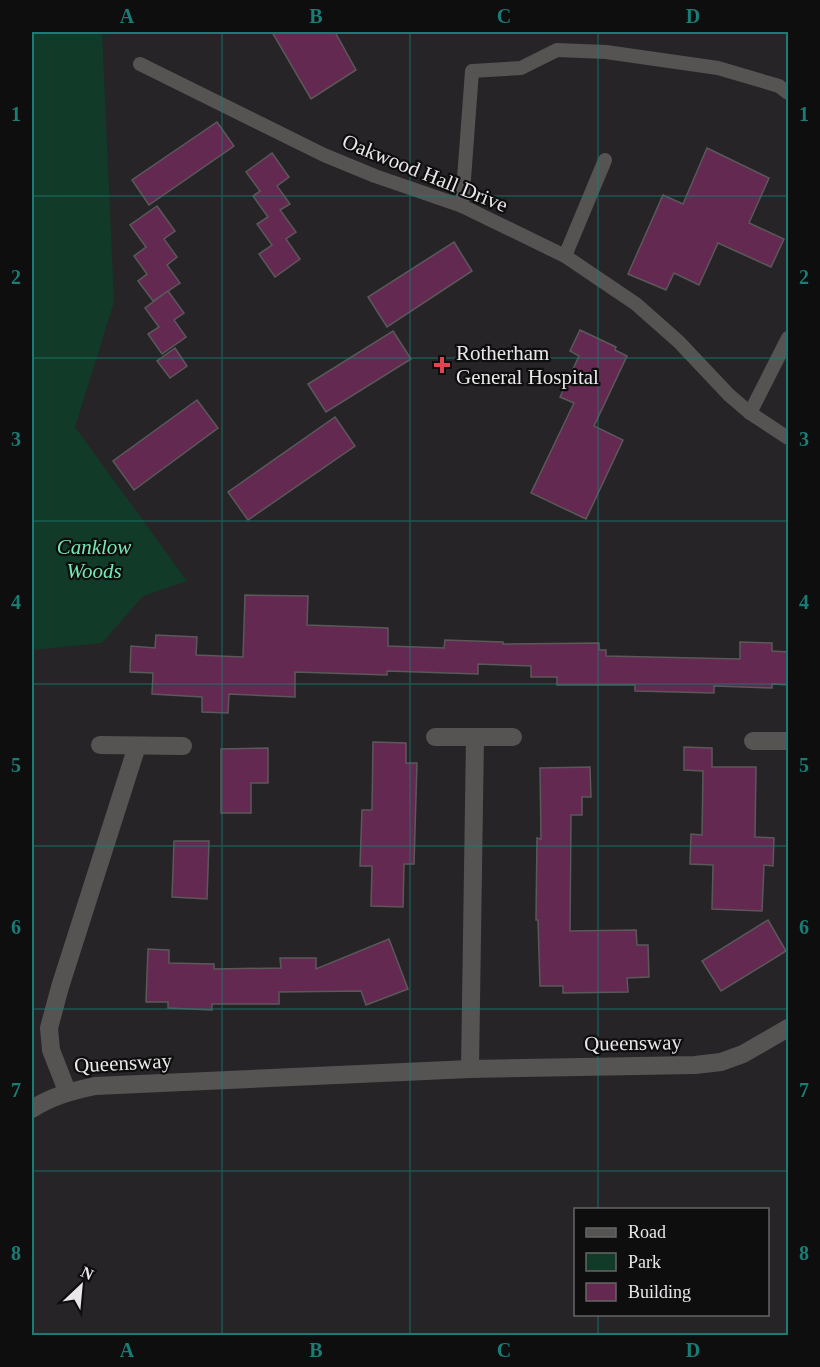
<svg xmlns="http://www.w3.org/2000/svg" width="820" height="1367" viewBox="0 0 820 1367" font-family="'Times New Roman',serif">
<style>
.green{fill:#123a28}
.building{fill:#642951;stroke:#5b585a;stroke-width:1.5}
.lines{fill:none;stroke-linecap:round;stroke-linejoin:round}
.service{stroke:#555453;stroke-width:14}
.minor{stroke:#555453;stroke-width:18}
.grid{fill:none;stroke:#1a7c74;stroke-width:1.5;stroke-opacity:0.55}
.health-dot{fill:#e0444e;stroke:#0f0e0f;stroke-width:2}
.labels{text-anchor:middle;stroke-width:4.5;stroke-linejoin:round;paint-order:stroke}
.street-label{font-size:21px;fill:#e9e7e9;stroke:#0f0e0f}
.poi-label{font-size:21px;fill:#e9e7e9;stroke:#0f0e0f;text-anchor:start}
.park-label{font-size:21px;font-style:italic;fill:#76e8b3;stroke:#0f0e0f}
.neatline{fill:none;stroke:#1a7c74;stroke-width:2}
.grid-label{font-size:20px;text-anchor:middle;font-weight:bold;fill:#1a7c74}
</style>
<rect width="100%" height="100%" fill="#262426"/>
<polygon class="green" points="32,32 102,32 114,302 75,427 187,581 143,596 102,643 32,650"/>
<g class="building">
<polygon points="272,32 335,32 356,70 311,99"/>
<polygon points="217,122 234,146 149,205 132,180"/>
<polygon points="707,148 769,178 749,223 784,239 771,267 718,243 699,285 674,273 666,290 628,274 663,195 683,204"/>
<polygon points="272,153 289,177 277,186 290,204 280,210 296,232 286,239 300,259 275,277 259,254 272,245 257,224 268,217 253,196 260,191 246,172"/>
<polygon points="157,206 175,231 164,239 177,257 167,265 180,283 153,301 138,281 147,274 134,256 146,247 130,225"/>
<polygon points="454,242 472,271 387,327 368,297"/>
<polygon points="168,291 184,313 174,320 186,337 162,354 148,334 159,327 145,308"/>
<polygon points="580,330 616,347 615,350 627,356 594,426 623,440 586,519 531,493 574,403 560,397 579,356 570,351"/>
<polygon points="393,331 411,359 326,412 308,384"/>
<polygon points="175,348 187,366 170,378 157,361"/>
<polygon points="197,400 218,428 134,490 113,461"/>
<polygon points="335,417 355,446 248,520 228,492"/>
<polygon points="245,595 308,596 307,625 388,628 388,646 444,648 445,640 503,642 503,644 599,643 599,650 606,650 606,656 740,659 740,642 772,643 772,651 789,652 789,685 772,684 772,688 714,686 714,693 635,691 635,685 557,685 557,677 531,677 531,666 478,664 478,674 387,671 387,675 295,672 295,697 229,694 228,713 202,712 202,697 152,694 153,673 130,672 131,646 155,648 156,635 197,637 196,655 243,657"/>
<polygon points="373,742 406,743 406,763 417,763 414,864 404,864 403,907 371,906 372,866 360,866 362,810 372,810"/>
<polygon points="684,747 712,748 712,767 756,767 755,837 774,838 773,866 764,865 762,911 712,909 713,865 690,864 691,834 702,835 703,771 684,770"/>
<polygon points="268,748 268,783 251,783 251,813 221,813 221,749"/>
<polygon points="590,767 591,797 582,797 582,815 571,815 570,931 636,930 637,945 648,945 649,977 627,978 628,992 563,993 563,986 540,986 538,920 536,920 537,838 541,839 540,768"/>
<polygon points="174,841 209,841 207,899 172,897"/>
<polygon points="768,920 786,951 721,991 702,961"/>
<polygon points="389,939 408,989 366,1005 361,991 279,992 279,1004 212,1004 212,1010 168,1008 168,1002 146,1002 148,949 169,950 169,963 214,964 214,969 281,968 280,958 316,958 316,969"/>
</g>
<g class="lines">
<g class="service">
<polyline points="140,64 324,155 375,176 462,206 565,256 636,304 679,342 729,395 750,413 788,438"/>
<polyline points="462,206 472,71 521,68 557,50 606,52 718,68 779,86 788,93"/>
<polyline points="565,256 605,160"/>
<polyline points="750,413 788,338"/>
</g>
<g class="minor">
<polyline points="435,737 513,737"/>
<polyline points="753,741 788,741"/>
<polyline points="100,745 183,746"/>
<polyline points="470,1069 475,737"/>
<polyline points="67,1091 51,1050 49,1028 60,987 137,746"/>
<path d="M32 1109C52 1096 72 1091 95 1086L470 1069 695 1065 721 1062 743 1054 788 1028"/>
</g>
</g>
<path class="grid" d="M222 32V1336M410 32V1336M598 32V1210M32 196H788M32 358H788M32 521H788M32 684H788M32 846H788M32 1009H788M32 1171H788M598 1314V1336"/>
<path class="health-dot" d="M439 356h6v6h6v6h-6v6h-6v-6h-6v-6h6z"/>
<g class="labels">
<g class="street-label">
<text transform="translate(425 173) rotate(22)" y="7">Oakwood Hall Drive</text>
<text transform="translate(633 1043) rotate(-1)" y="7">Queensway</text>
<text transform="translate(123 1063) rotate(-3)" y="7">Queensway</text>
</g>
<g class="poi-label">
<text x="456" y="360">Rotherham<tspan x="456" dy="24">General Hospital</tspan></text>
</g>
<g class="park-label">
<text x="94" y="554">Canklow<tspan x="94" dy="24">Woods</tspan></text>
</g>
</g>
<rect width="820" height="1367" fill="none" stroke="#0f0e0f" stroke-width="66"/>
<rect x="574" y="1208" width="195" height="108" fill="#0f0e0f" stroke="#666566" stroke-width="1.5"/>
<rect x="586" y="1228" width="30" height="9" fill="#555453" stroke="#666566" stroke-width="1.5"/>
<text x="628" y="1238" font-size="18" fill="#e9e7e9">Road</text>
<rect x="586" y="1253" width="30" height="18" fill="#123a28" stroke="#666566" stroke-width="1.5"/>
<text x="628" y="1268" font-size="18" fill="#e9e7e9">Park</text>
<rect x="586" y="1283" width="30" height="18" fill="#642951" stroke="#666566" stroke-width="1.5"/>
<text x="628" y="1298" font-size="18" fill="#e9e7e9">Building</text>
<g transform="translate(81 1286) rotate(26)" stroke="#0f0e0f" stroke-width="4.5" paint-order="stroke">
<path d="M0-4.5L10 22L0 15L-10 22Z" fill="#e9e7e9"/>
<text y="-9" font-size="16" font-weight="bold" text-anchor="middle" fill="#e9e7e9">N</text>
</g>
<rect x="33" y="33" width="754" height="1301" class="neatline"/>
<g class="grid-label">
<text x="127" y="23">A</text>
<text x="316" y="23">B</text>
<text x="504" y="23">C</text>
<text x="693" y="23">D</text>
<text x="16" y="121">1</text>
<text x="804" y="121">1</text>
<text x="16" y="284">2</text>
<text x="804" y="284">2</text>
<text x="16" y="446">3</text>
<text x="804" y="446">3</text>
<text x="16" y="609">4</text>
<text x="804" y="609">4</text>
<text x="16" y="772">5</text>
<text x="804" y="772">5</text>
<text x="16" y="934">6</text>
<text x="804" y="934">6</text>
<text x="16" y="1097">7</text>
<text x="804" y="1097">7</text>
<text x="16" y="1260">8</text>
<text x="804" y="1260">8</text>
<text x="127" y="1357">A</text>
<text x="316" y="1357">B</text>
<text x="504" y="1357">C</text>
<text x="693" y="1357">D</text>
</g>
</svg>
